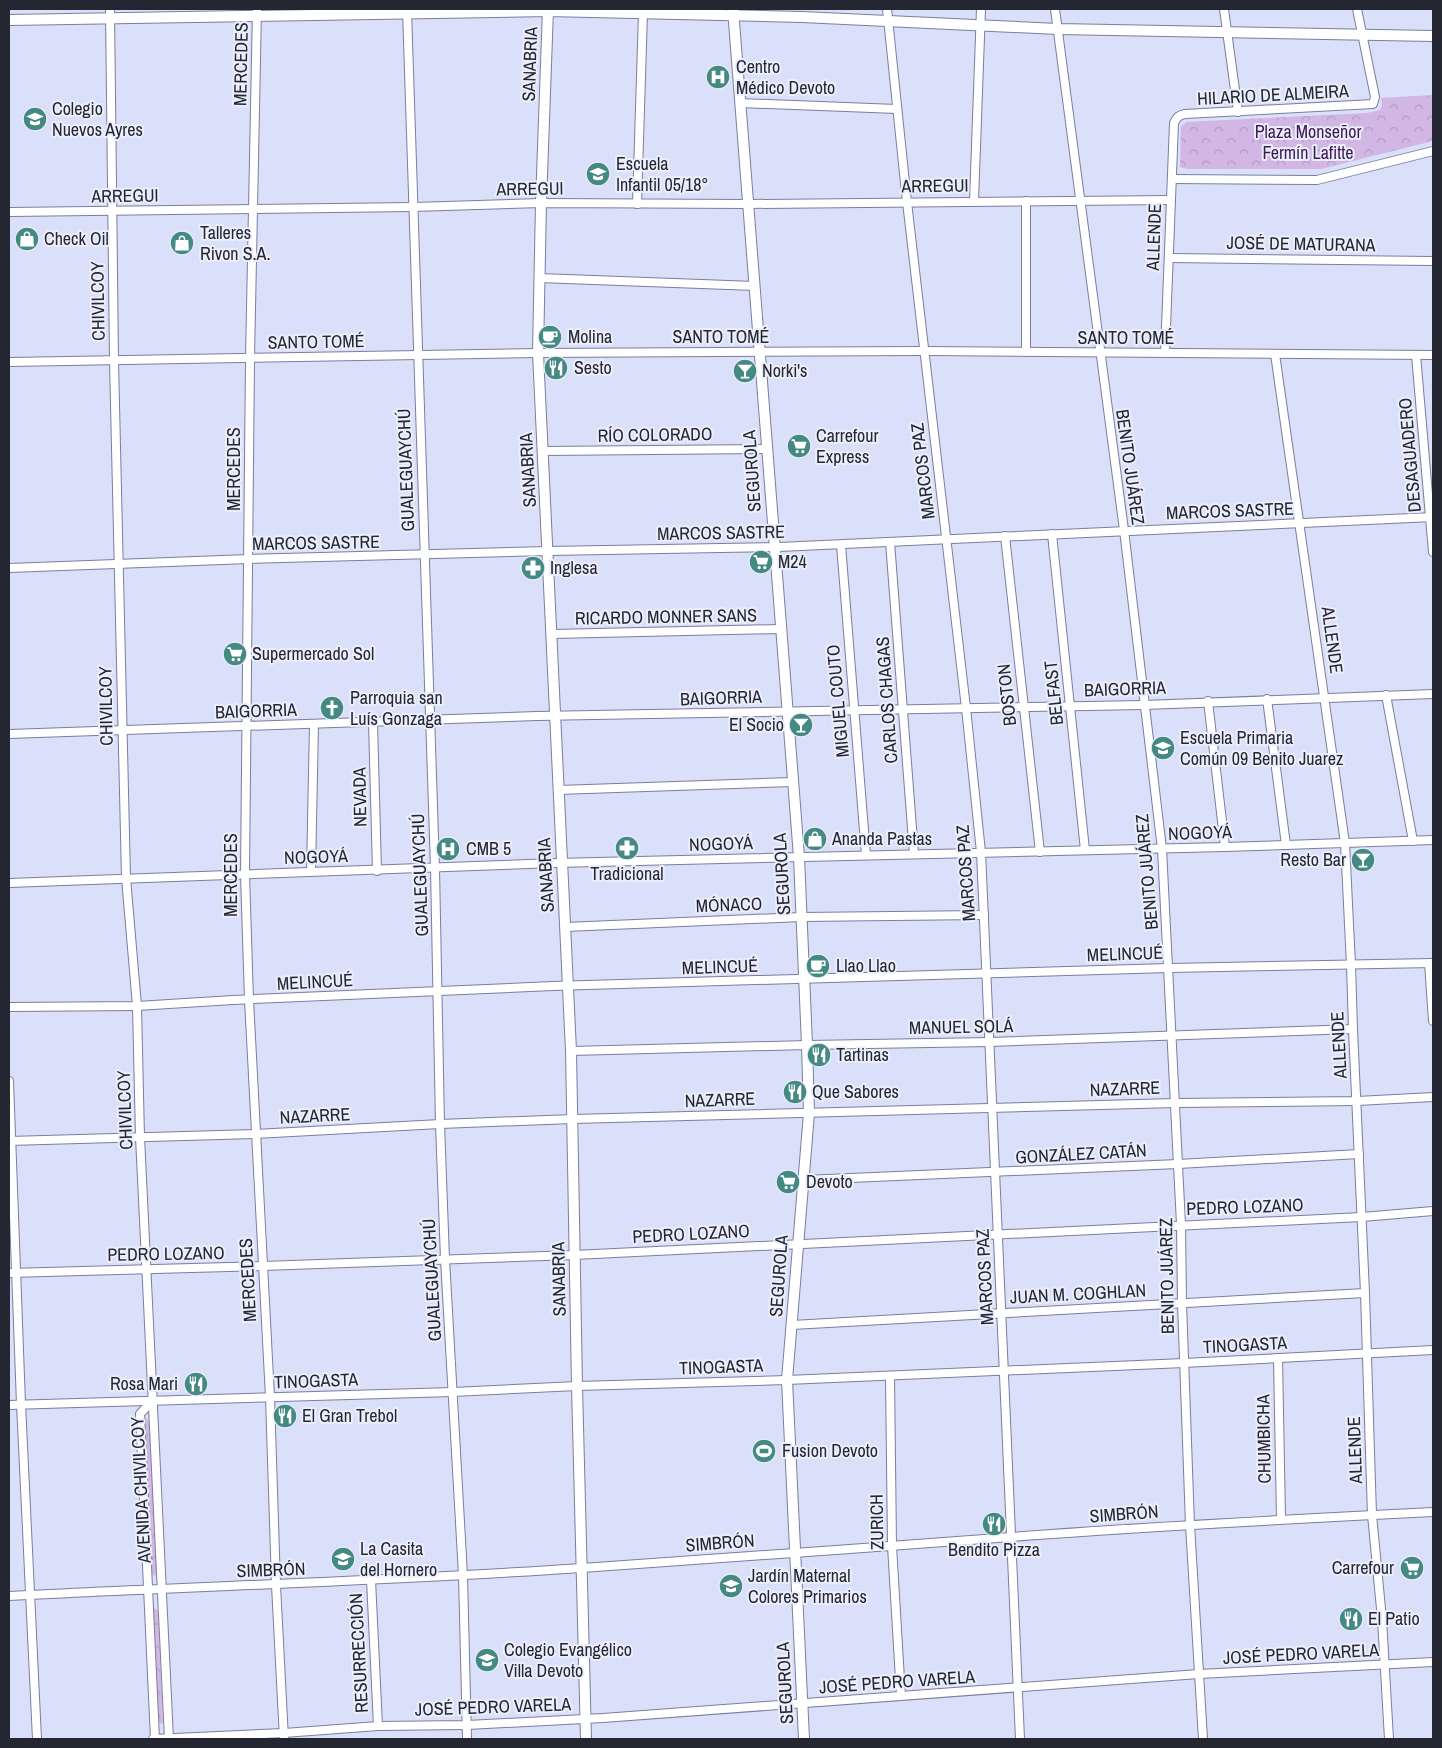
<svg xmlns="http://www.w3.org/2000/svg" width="1442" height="1748" viewBox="0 0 1442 1748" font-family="'Archivo Narrow',sans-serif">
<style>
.park{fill:url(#park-crowns)}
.pitch{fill:#d2b6e4}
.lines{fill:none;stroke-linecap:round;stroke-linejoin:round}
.minor-casing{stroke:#797f9c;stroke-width:10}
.tertiary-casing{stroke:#797f9c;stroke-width:12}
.minor{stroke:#fff;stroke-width:8}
.tertiary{stroke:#fff;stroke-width:10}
.labels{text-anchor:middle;stroke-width:4;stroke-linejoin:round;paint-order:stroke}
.street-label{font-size:18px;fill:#242632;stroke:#ebeefb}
.poi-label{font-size:18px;fill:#242632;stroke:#ebeefb;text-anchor:start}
.park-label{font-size:18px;fill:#3e1952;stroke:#ebeefb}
</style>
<defs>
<pattern id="park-crowns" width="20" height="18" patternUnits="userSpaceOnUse" patternTransform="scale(1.25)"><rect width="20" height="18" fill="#d2b6e4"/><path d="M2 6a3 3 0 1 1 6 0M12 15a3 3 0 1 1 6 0" fill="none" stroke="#b49cc4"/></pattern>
</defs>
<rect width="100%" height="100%" fill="#dbe0fa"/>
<g class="park">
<polygon points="1433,95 1433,141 1321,169 1187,169 1180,167 1181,127 1186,122 1367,113 1380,110 1382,105 1381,98"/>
<polygon points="146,1418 149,1421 157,1573 154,1576 152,1573 144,1420"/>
<polygon points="155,1608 158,1611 163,1722 161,1724 158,1721 153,1610"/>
</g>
<polygon class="pitch" points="1361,137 1365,150 1345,156 1341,143"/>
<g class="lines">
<g class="minor-casing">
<g id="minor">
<polyline points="110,9 114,361 126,878 137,1006 140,1137 169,1739"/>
<polyline points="257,9 250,359 245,874 249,1000 270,1397 276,1585 284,1739"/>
<polyline points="887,9 907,202 966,708 981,852 1020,1739"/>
<polyline points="1055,9 1124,530 1162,849 1181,1224 1182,1303 1190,1525 1203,1739"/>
<polyline points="1224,9 1238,112"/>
<polyline points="407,10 435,868 440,1124 445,1259 463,1575 467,1739"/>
<polyline points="740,103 897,109"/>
<polyline points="1172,179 1317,180 1433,151"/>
<polyline points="974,201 981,9"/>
<polyline points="637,204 643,13"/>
<polyline points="9,212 413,207 541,203 749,204 1171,200"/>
<polyline points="1169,258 1433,261"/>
<polyline points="539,278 755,286"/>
<polyline points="1026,352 1026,201"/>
<path d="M1165 353 1174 123C1177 117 1179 115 1185 114L1373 104 1375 97 1357 9"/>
<polyline points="1275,354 1345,843 1351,965 1353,1029 1365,1293 1372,1515 1382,1619 1389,1739"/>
<polyline points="1416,355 1433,552"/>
<polyline points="9,362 538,353 924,351 1433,355"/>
<polyline points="543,451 767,449"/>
<polyline points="1052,534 1085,850"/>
<polyline points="1005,536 1040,852"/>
<polyline points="890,542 914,854"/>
<polyline points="841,545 866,855"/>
<polyline points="9,568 249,559 548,551 779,547 1433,517"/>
<polyline points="552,634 780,629"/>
<polyline points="1386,695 1413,841"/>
<polyline points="1267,699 1286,845"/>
<polyline points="1208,701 1225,847"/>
<polyline points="373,722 377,871"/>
<polyline points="9,734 537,716 1144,705 1433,694"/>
<polyline points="558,790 792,782"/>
<polyline points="311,872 314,724"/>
<polyline points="9,883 555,863 1225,847 1433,840"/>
<polyline points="565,927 801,917 984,915"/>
<polyline points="1429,963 1433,1021"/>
<polyline points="9,1007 137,1006 233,1000 553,986 1169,968 1433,963"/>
<polyline points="571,1051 807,1045 990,1042 1353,1029"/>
<polyline points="9,1081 21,1404 37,1739"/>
<polyline points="9,1141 255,1134 440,1124 573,1119 1176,1103 1357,1101 1433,1097"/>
<polyline points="804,1180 1178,1164 1359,1154"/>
<polyline points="9,1273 263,1266 574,1255 1362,1217 1433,1211"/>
<polyline points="792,1325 1365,1293"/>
<polyline points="1278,1358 1281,1519"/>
<polyline points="890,1376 892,1546 901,1696"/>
<polyline points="152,1401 140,1414 155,1739"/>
<polyline points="9,1405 453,1392 577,1386 787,1380 1184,1363 1433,1350"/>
<polyline points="371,1580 378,1726"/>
<path d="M9 1596C200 1586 391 1581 582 1568 725 1559 868 1547 1011 1537 1152 1526 1292 1519 1433 1512"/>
<polyline points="153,1739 284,1733 378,1726 467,1725 603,1718 1199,1674 1433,1662"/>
</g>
</g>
<g class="tertiary-casing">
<g id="tertiary">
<polyline points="548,9 541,203 538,353 571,1051 577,1386 586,1739"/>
<polyline points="733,9 799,857 807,1045 809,1113 787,1380 804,1739"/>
<polyline points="9,20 548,11 802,17 1058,29 1433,36"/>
</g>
</g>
<use href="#minor" class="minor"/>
<use href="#tertiary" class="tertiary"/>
</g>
<defs>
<g id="hospital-disc" transform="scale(1.25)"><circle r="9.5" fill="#448a82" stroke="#ebeefb"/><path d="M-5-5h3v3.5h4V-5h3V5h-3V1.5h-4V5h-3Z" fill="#fff"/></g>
<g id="school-disc" transform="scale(1.25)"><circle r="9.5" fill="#448a82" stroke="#ebeefb"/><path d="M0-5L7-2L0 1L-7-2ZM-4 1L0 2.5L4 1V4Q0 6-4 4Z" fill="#fff"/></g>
<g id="shop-disc" transform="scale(1.25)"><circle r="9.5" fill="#448a82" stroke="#ebeefb"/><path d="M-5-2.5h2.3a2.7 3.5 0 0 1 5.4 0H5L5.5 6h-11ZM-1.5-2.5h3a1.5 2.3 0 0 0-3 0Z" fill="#fff"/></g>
<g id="cafe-disc" transform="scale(1.25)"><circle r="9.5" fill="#448a82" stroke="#ebeefb"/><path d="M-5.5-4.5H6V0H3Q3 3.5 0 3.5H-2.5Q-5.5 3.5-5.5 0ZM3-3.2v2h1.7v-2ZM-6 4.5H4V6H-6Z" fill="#fff"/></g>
<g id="restaurant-disc" transform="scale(1.25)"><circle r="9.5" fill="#448a82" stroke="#ebeefb"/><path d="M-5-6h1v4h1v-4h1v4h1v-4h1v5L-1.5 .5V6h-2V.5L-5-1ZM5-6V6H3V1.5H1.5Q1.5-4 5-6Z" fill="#fff"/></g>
<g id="bar-disc" transform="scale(1.25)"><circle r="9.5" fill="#448a82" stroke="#ebeefb"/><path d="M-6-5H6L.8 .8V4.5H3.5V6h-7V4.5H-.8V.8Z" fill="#fff"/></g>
<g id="supermarket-disc" transform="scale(1.25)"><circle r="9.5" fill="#448a82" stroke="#ebeefb"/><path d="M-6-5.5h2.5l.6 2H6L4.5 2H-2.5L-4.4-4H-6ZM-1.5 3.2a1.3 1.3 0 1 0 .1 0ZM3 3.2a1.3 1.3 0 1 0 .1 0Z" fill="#fff"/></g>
<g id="pharmacy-disc" transform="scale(1.25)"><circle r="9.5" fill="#448a82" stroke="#ebeefb"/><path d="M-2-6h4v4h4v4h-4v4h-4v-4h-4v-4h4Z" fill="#fff"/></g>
<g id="church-disc" transform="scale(1.25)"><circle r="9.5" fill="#448a82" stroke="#ebeefb"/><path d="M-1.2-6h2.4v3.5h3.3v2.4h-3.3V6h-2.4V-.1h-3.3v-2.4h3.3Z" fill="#fff"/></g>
<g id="stadium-disc" transform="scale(1.25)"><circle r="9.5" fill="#448a82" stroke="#ebeefb"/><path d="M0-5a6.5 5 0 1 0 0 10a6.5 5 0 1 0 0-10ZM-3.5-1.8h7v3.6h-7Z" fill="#fff"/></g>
</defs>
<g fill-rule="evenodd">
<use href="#hospital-disc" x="718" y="77"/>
<use href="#school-disc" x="35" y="119"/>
<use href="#school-disc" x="598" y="174"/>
<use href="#shop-disc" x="27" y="239"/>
<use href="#shop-disc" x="182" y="243"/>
<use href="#cafe-disc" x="550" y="337"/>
<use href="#restaurant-disc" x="556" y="368"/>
<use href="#bar-disc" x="745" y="371"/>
<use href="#supermarket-disc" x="799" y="446"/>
<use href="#supermarket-disc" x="761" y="562"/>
<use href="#pharmacy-disc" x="533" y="568"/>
<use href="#supermarket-disc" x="235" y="654"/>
<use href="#church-disc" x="332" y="708"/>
<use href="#bar-disc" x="801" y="725"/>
<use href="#school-disc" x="1163" y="748"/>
<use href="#shop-disc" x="815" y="839"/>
<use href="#pharmacy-disc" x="627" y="848"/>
<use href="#hospital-disc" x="448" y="849"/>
<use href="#bar-disc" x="1363" y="860"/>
<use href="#cafe-disc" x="818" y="966"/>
<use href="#restaurant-disc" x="819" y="1055"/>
<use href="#restaurant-disc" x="795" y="1092"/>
<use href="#supermarket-disc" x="788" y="1182"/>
<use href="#restaurant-disc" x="196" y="1384"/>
<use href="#restaurant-disc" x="285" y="1416"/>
<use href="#stadium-disc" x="764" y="1451"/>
<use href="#restaurant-disc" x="994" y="1524"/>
<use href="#school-disc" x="343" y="1559"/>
<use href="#supermarket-disc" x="1412" y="1568"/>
<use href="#school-disc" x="731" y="1586"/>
<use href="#restaurant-disc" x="1351" y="1619"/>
<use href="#school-disc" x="487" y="1660"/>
</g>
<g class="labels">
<g class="street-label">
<text transform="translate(241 64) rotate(-89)" y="6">MERCEDES</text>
<text transform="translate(530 64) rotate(-88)" y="6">SANABRIA</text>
<text transform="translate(1273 95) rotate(-3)" y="6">HILARIO DE ALMEIRA</text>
<text transform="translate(935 186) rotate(-1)" y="6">ARREGUI</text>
<text transform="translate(530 189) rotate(-1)" y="6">ARREGUI</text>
<text transform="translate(125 196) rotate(-1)" y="6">ARREGUI</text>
<text transform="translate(1154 237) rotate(-88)" y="6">ALLENDE</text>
<text transform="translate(1301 244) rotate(1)" y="6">JOSÉ DE MATURANA</text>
<text transform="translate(98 301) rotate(-91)" y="6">CHIVILCOY</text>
<text x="721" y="343">SANTO TOMÉ</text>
<text x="1126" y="344">SANTO TOMÉ</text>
<text transform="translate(316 342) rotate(-1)" y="6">SANTO TOMÉ</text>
<text transform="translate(655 435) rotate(-1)" y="6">RÍO COLORADO</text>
<text transform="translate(1410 455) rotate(-95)" y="6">DESAGUADERO</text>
<text transform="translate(1130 467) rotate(82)" y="6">BENITO JUÁREZ</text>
<text transform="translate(234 469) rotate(-90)" y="6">MERCEDES</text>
<text transform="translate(406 470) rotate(-92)" y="6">GUALEGUAYCHÚ</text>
<text transform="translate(528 470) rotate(-93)" y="6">SANABRIA</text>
<text transform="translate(752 471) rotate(-94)" y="6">SEGUROLA</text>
<text transform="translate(923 471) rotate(-97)" y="6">MARCOS PAZ</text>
<text transform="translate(1230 511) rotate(-2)" y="6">MARCOS SASTRE</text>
<text transform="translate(721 533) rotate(-1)" y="6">MARCOS SASTRE</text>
<text transform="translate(316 543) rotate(-1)" y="6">MARCOS SASTRE</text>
<text transform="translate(666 617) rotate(-1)" y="6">RICARDO MONNER SANS</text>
<text transform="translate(1332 640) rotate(82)" y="6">ALLENDE</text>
<text transform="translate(1125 689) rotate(-2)" y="6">BAIGORRIA</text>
<text transform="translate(1054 693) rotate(-96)" y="6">BELFAST</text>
<text transform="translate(1007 695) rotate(-96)" y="6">BOSTON</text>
<text transform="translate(721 698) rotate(-2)" y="6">BAIGORRIA</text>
<text transform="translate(887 700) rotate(-94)" y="6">CARLOS CHAGAS</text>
<text transform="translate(838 701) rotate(-95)" y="6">MIGUEL COUTO</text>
<text transform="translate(106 706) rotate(-91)" y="6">CHIVILCOY</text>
<text transform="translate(256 711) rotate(-2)" y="6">BAIGORRIA</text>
<text transform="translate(360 797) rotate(-91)" y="6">NEVADA</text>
<text transform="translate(1200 833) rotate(-2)" y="6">NOGOYÁ</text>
<text transform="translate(721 844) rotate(-2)" y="6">NOGOYÁ</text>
<text transform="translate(316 857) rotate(-2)" y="6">NOGOYÁ</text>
<text transform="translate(1147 872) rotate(-95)" y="6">BENITO JUÁREZ</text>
<text transform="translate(966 873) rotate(-94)" y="6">MARCOS PAZ</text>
<text transform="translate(782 874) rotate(-93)" y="6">SEGUROLA</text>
<text transform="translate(231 875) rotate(-90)" y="6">MERCEDES</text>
<text transform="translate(420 875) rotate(-92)" y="6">GUALEGUAYCHÚ</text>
<text transform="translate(546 875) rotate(-93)" y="6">SANABRIA</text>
<text transform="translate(729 905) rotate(-2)" y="6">MÓNACO</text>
<text transform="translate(1125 954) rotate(-2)" y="6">MELINCUÉ</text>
<text transform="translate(720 967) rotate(-2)" y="6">MELINCUÉ</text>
<text transform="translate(315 982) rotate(-3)" y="6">MELINCUÉ</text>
<text transform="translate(961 1027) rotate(-1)" y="6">MANUEL SOLÁ</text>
<text transform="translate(1339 1045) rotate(-93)" y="6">ALLENDE</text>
<text transform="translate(1125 1089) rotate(-2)" y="6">NAZARRE</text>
<text transform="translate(720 1100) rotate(-2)" y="6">NAZARRE</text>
<text transform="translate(125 1110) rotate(-92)" y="6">CHIVILCOY</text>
<text transform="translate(315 1116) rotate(-3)" y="6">NAZARRE</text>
<text transform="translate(1081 1154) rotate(-3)" y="6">GONZÁLEZ CATÁN</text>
<text transform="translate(1245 1207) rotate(-2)" y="6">PEDRO LOZANO</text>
<text transform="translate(691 1234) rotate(-3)" y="6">PEDRO LOZANO</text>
<text transform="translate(166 1254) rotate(-1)" y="6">PEDRO LOZANO</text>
<text transform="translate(779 1276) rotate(-86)" y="6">SEGUROLA</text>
<text transform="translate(1167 1276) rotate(-91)" y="6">BENITO JUÁREZ</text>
<text transform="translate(985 1277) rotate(-93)" y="6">MARCOS PAZ</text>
<text transform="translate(559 1279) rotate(-91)" y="6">SANABRIA</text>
<text transform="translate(248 1280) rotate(-93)" y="6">MERCEDES</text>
<text transform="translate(432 1280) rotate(-93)" y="6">GUALEGUAYCHÚ</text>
<text transform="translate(1078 1294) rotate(-3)" y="6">JUAN M. COGHLAN</text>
<text transform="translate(1245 1345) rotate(-3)" y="6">TINOGASTA</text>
<text transform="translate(721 1367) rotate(-2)" y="6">TINOGASTA</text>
<text transform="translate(316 1381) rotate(-2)" y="6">TINOGASTA</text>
<text transform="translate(1264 1439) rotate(-91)" y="6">CHUMBICHA</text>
<text transform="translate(1355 1450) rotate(-92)" y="6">ALLENDE</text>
<text transform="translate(141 1490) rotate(-93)" y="6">AVENIDA CHIVILCOY</text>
<text transform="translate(1124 1514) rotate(-4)" y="6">SIMBRÓN</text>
<text transform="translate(877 1522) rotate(-91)" y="6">ZURICH</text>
<text transform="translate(720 1543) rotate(-4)" y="6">SIMBRÓN</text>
<text transform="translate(271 1570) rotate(-2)" y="6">SIMBRÓN</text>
<text transform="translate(359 1653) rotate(-93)" y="6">RESURRECCIÓN</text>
<text transform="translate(1301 1654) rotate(-3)" y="6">JOSÉ PEDRO VARELA</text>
<text transform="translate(897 1682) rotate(-4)" y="6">JOSÉ PEDRO VARELA</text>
<text transform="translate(785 1683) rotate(-93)" y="6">SEGUROLA</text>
<text transform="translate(493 1707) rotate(-2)" y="6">JOSÉ PEDRO VARELA</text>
</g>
<g class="poi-label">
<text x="736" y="73">Centro<tspan x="736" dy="21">Médico Devoto</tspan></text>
<text x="52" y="115">Colegio<tspan x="52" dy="21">Nuevos Ayres</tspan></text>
<text x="616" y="170">Escuela<tspan x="616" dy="21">Infantil 05/18°</tspan></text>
<text x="200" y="239">Talleres<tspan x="200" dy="21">Rivon S.A.</tspan></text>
<text x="44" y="245">Check Oil</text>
<text x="568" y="343">Molina</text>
<text x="574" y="374">Sesto</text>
<text x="762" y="377">Norki's</text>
<text x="816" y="442">Carrefour<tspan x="816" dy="21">Express</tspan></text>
<text x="778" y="568">M24</text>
<text x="550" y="574">Inglesa</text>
<text x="252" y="660">Supermercado Sol</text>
<text x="350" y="704">Parroquia san<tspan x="350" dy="21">Luís Gonzaga</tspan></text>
<text x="784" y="731" text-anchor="end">El Socio</text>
<text x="1180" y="744">Escuela Primaria<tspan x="1180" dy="21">Común 09 Benito Juarez</tspan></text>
<text x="832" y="845">Ananda Pastas</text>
<text x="466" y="855">CMB 5</text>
<text x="1346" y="866" text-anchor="end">Resto Bar</text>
<text x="627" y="880" text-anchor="middle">Tradicional</text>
<text x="836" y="972">Llao Llao</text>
<text x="836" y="1061">Tartinas</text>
<text x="812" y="1098">Que Sabores</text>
<text x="806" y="1188">Devoto</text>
<text x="178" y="1390" text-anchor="end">Rosa Mari</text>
<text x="302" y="1422">El Gran Trebol</text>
<text x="782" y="1457">Fusion Devoto</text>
<text x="360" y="1555">La Casita<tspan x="360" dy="21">del Hornero</tspan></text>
<text x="994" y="1556" text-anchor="middle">Bendito Pizza</text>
<text x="1394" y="1574" text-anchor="end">Carrefour</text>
<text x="748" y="1582">Jardín Maternal<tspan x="748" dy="21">Colores Primarios</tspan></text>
<text x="1368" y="1625">El Patio</text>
<text x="504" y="1656">Colegio Evangélico<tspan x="504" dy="21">Villa Devoto</tspan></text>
</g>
<g class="park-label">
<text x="1308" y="138">Plaza Monseñor<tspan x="1308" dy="21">Fermín Lafitte</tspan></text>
</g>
</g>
<rect width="1442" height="1748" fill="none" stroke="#242632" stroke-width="20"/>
</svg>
